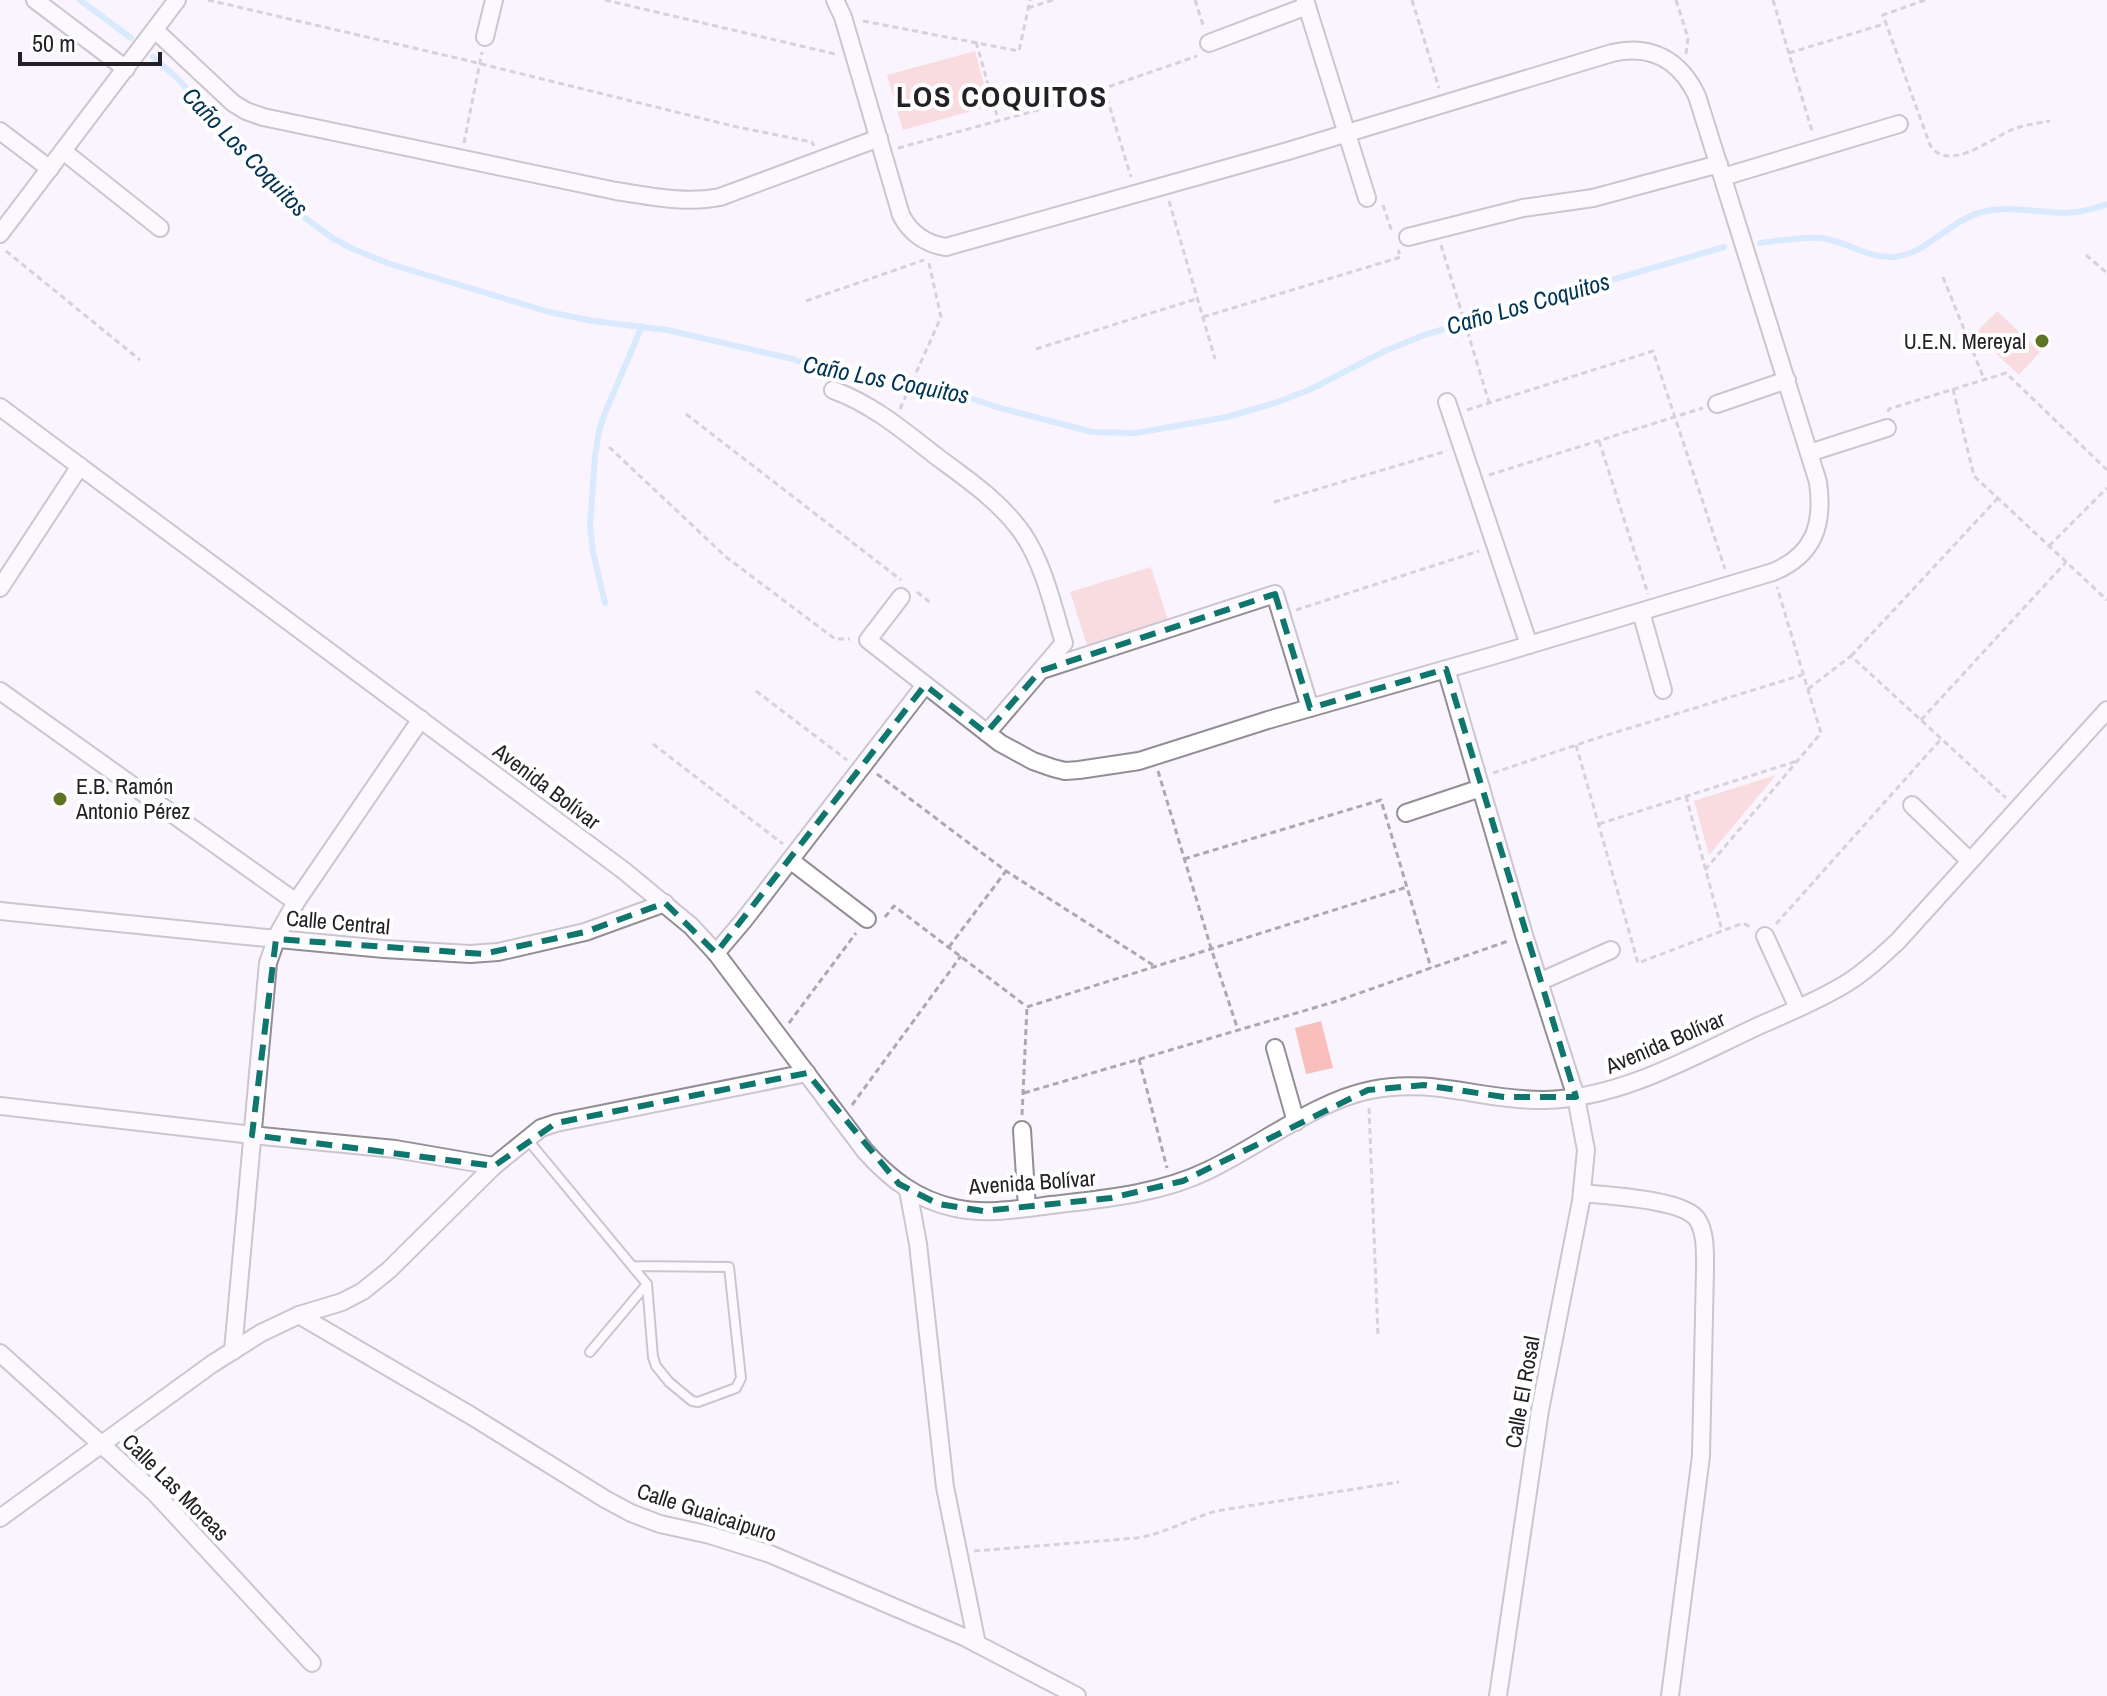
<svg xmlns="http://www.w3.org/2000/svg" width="2107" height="1696" viewBox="0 0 2107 1696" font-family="'Archivo Narrow',sans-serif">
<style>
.green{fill:#f8bfbd}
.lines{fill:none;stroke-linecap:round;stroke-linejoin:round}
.stream{stroke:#b2dbff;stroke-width:6}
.lane-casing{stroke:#938d96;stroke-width:12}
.street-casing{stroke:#938d96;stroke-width:20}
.path{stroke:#aca8b0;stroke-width:3;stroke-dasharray:6 4;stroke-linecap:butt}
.lane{stroke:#fff;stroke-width:8}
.street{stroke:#fff;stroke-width:16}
.marked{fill:none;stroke:#0f766e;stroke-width:6;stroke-dasharray:16 10;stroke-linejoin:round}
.poi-dot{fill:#5e7324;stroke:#fff;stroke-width:3}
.labels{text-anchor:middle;stroke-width:8;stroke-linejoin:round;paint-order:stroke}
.poi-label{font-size:22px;fill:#232125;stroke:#fff;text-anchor:end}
.street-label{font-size:22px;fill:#232125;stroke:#fff}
.water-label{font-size:24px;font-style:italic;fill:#023455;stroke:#fff}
.district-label{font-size:30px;font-weight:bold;letter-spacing:2px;fill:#232125;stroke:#fff}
</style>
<rect width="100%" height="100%" fill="#faf4fe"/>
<g class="green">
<polygon points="975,51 990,106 903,130 887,75"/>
<polygon points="1997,311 2040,352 2019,375 1975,334"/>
<polygon points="1151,567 1168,620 1087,645 1070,592"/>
<polygon points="1776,775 1709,855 1694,801"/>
<polygon points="1321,1021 1333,1068 1306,1074 1295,1028"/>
</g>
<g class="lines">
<g class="stream">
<polyline points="80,0 131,38"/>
<polyline points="153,57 176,77 305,218 334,239 351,248 387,263 549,312 593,321 667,330 793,359 822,370 851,377 914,381 931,385 1000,408 1092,432 1136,433 1159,429 1227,417 1275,403 1309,390 1385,351 1424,335 1724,247"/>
<path d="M1760 243C1779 241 1801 236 1821 238 1846 241 1867 258 1892 257 1924 256 1948 222 1979 213 2006 204 2037 213 2065 213 2079 212 2094 209 2107 204"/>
<polyline points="605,603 593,552 590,526 595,456 599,431 605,413 642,326"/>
</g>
<g class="lane-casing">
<g id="lane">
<polyline points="527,1139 647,1284 653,1357 656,1366 669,1382 692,1401 698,1402 736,1388 741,1378 729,1267 633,1266"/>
<polyline points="590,1352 647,1284"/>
</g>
</g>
<g class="street-casing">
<g id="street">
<polyline points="35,0 126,69"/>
<path d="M835 0 843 17 901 215C910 233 926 244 946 247L1288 151 1612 53C1651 44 1680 60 1697 96L1818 482C1824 525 1814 555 1773 572L1492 656 1268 720 1139 761 1079 770 1065 771 1053 768 1033 761 1000 743 868 640 901 597"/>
<polyline points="1305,0 1367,198"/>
<path d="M155 30 233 103 246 111 263 117 616 191C650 196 685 204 720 197L879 138"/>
<polyline points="485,37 494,0"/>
<polyline points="1209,43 1307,6"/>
<polyline points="0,131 50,169"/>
<polyline points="63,151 160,228"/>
<polyline points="1723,177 1899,124"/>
<polyline points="0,234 177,0"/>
<polyline points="1408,237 1523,208 1593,198 1719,164"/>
<path d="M833 390C872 404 904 431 936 456 967 479 1001 502 1023 534 1044 565 1053 607 1064 643L987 733"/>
<polyline points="1447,402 1529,645"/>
<polyline points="1717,404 1787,380"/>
<path d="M0 407 623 870 691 926 716 953 865 1151C890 1179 917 1200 955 1208 985 1215 1020 1209 1051 1205 1104 1199 1160 1194 1209 1170 1259 1146 1318 1100 1371 1090 1431 1077 1485 1101 1545 1100 1620 1098 1688 1059 1754 1028 1785 1014 1818 1001 1847 983 1866 971 1882 956 1898 941L2107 710"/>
<polyline points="1809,453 1887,428"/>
<polyline points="0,588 80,466"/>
<polyline points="1641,612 1663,690"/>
<polyline points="1446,669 1524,935 1576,1097 1586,1150 1581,1201 1540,1410 1498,1696"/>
<polyline points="1042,670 1275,594 1310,708"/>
<polyline points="0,691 296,902"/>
<polyline points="1912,805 1970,861"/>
<polyline points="1406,813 1481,788"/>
<polyline points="790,860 867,919"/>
<polyline points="0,911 236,935 384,949 470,954 498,952 585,932 665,903"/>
<polyline points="1765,936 1798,1008"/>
<polyline points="716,953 744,920 925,685"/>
<polyline points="1539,982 1611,950"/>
<polyline points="1275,1048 1296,1122"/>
<polyline points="0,1106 252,1135 395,1149 494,1166"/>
<polyline points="1022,1130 1027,1208"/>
<polyline points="908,1190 918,1244 945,1487 977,1644"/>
<path d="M1582 1193C1608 1196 1683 1199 1697 1219 1706 1232 1705 1254 1705 1269L1701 1456 1670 1696"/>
<polyline points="299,1315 470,1415 605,1499 631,1513 660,1524 710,1535 770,1554 964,1637 1077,1696"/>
<polyline points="233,1351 268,963 278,934 296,902 421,719"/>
<polyline points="0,1353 155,1493 312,1663"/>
<polyline points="0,1518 212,1364 261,1333 299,1315 342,1302 363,1291 389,1270 494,1166 541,1128 556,1123 807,1073"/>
</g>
</g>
<g class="path">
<polyline points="208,0 461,59 737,127 812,142 814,146"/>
<polyline points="605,0 835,54"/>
<polyline points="1195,0 1203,25"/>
<polyline points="1412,0 1439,88"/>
<polyline points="1676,0 1688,38 1686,54"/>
<polyline points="1773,0 1812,131"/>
<path d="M1925 0 1883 15 1930 145C1948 173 1989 140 2011 130 2024 125 2037 123 2050 121"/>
<polyline points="1028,8 1053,0"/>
<polyline points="863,21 1019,51 1030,0"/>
<polyline points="976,42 998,119"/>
<polyline points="1789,53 1884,24"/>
<polyline points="1104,88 1131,177"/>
<polyline points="464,143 482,52"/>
<polyline points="898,148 1053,106 1197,56"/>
<polyline points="1169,201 1215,359"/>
<polyline points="1383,205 1392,232"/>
<polyline points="1441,245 1489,402"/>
<polyline points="6,251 140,360"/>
<polyline points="2086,255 2107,273"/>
<polyline points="1943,277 1984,379"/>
<polyline points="806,301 924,260"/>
<polyline points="1203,317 1401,257 1398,250"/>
<polyline points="1036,349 1196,299"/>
<polyline points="1953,389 1974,476 2107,600"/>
<polyline points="900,409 941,317 928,259"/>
<polyline points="1467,410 1653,351 1725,569"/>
<polyline points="1888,412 1889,409 2006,373 2107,470"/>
<polyline points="686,414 901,580"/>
<polyline points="1599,441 1648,594"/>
<polyline points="609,447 726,557 835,639 850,639"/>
<polyline points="1489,475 1703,408"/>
<polyline points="1274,502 1447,451"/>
<polyline points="2049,546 2107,488"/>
<polyline points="917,592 932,604"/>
<polyline points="1296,610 1479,551"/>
<polyline points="1851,656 1998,498"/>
<polyline points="1808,689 1851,656 2006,798"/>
<polyline points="756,691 847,760"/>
<polyline points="1921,720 2066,562"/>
<polyline points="653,744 783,844"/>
<polyline points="1576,745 1638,963 1743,923 1752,928"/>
<polyline points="1158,771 1211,948 1238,1030"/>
<polyline points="1493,773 1591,740 1802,675"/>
<polyline points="877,774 1006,871 1153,965"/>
<polyline points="1686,796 1722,931"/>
<polyline points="1599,824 1797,761"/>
<polyline points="1184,859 1381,800 1431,968"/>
<polyline points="1705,870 1821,733 1777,587"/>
<polyline points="885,917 894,906 1026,1006"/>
<polyline points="1776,924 1941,739"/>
<polyline points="949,947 1006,871"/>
<polyline points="1027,1007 1407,887"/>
<polyline points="789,1023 856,933"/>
<polyline points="1139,1059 1167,1168"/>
<polyline points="1024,1093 1334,1002 1508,941"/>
<polyline points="852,1105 961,956"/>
<polyline points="1369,1108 1378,1336"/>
<polyline points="1022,1115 1027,1007"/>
<path d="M974 1551 1137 1538C1166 1533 1189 1519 1216 1511L1399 1482"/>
</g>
<use href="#lane" class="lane"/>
<use href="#street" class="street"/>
</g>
<path d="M0 0H2107V1696H0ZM1275 594 1310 708 1446 669 1576 1097H1504L1424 1085 1368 1090 1183 1181 1111 1198 983 1211 938 1204 899 1184 807 1073 556 1123 494 1166 252 1135 276 939 483 954 585 932 665 903 716 953 925 685 986 733 1040 671Z" fill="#faf4fe" fill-opacity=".55" fill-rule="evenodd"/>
<path class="marked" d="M1275 594 1310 708 1446 669 1576 1097H1504L1424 1085 1368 1090 1183 1181 1111 1198 983 1211 938 1204 899 1184 807 1073 556 1123 494 1166 252 1135 276 939 483 954 585 932 665 903 716 953 925 685 986 733 1040 671Z"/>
<g class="poi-dot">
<circle cx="2042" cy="341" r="8"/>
<circle cx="60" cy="799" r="8"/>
</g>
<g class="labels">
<g class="poi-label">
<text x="2026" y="349">U.E.N. Mereyal</text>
<text x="76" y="794" text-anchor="start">E.B. Ramón<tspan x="76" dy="25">Antonio Pérez</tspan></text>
</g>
<g class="street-label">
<text transform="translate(547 786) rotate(37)" y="8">Avenida Bolívar</text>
<text transform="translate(338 922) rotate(5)" y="8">Calle Central</text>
<text transform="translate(1665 1042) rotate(-23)" y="8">Avenida Bolívar</text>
<text transform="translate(1032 1182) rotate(-4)" y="8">Avenida Bolívar</text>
<text transform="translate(1522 1392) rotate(-80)" y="8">Calle El Rosal</text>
<text transform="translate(176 1487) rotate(45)" y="8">Calle Las Moreas</text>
<text transform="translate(707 1512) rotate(18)" y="8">Calle Guaicaipuro</text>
</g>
<g class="water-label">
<text transform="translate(245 152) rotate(46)" y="8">Caño Los Coquitos</text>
<text transform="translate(1528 304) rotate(-16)" y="8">Caño Los Coquitos</text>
<text transform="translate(886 380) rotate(11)" y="8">Caño Los Coquitos</text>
</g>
<g class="district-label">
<text x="1002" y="107">LOS COQUITOS</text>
</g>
</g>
<path d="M20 52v12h140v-12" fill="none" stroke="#232125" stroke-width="4"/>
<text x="32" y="52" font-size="24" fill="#232125" stroke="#ffffff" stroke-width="6" paint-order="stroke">50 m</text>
</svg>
